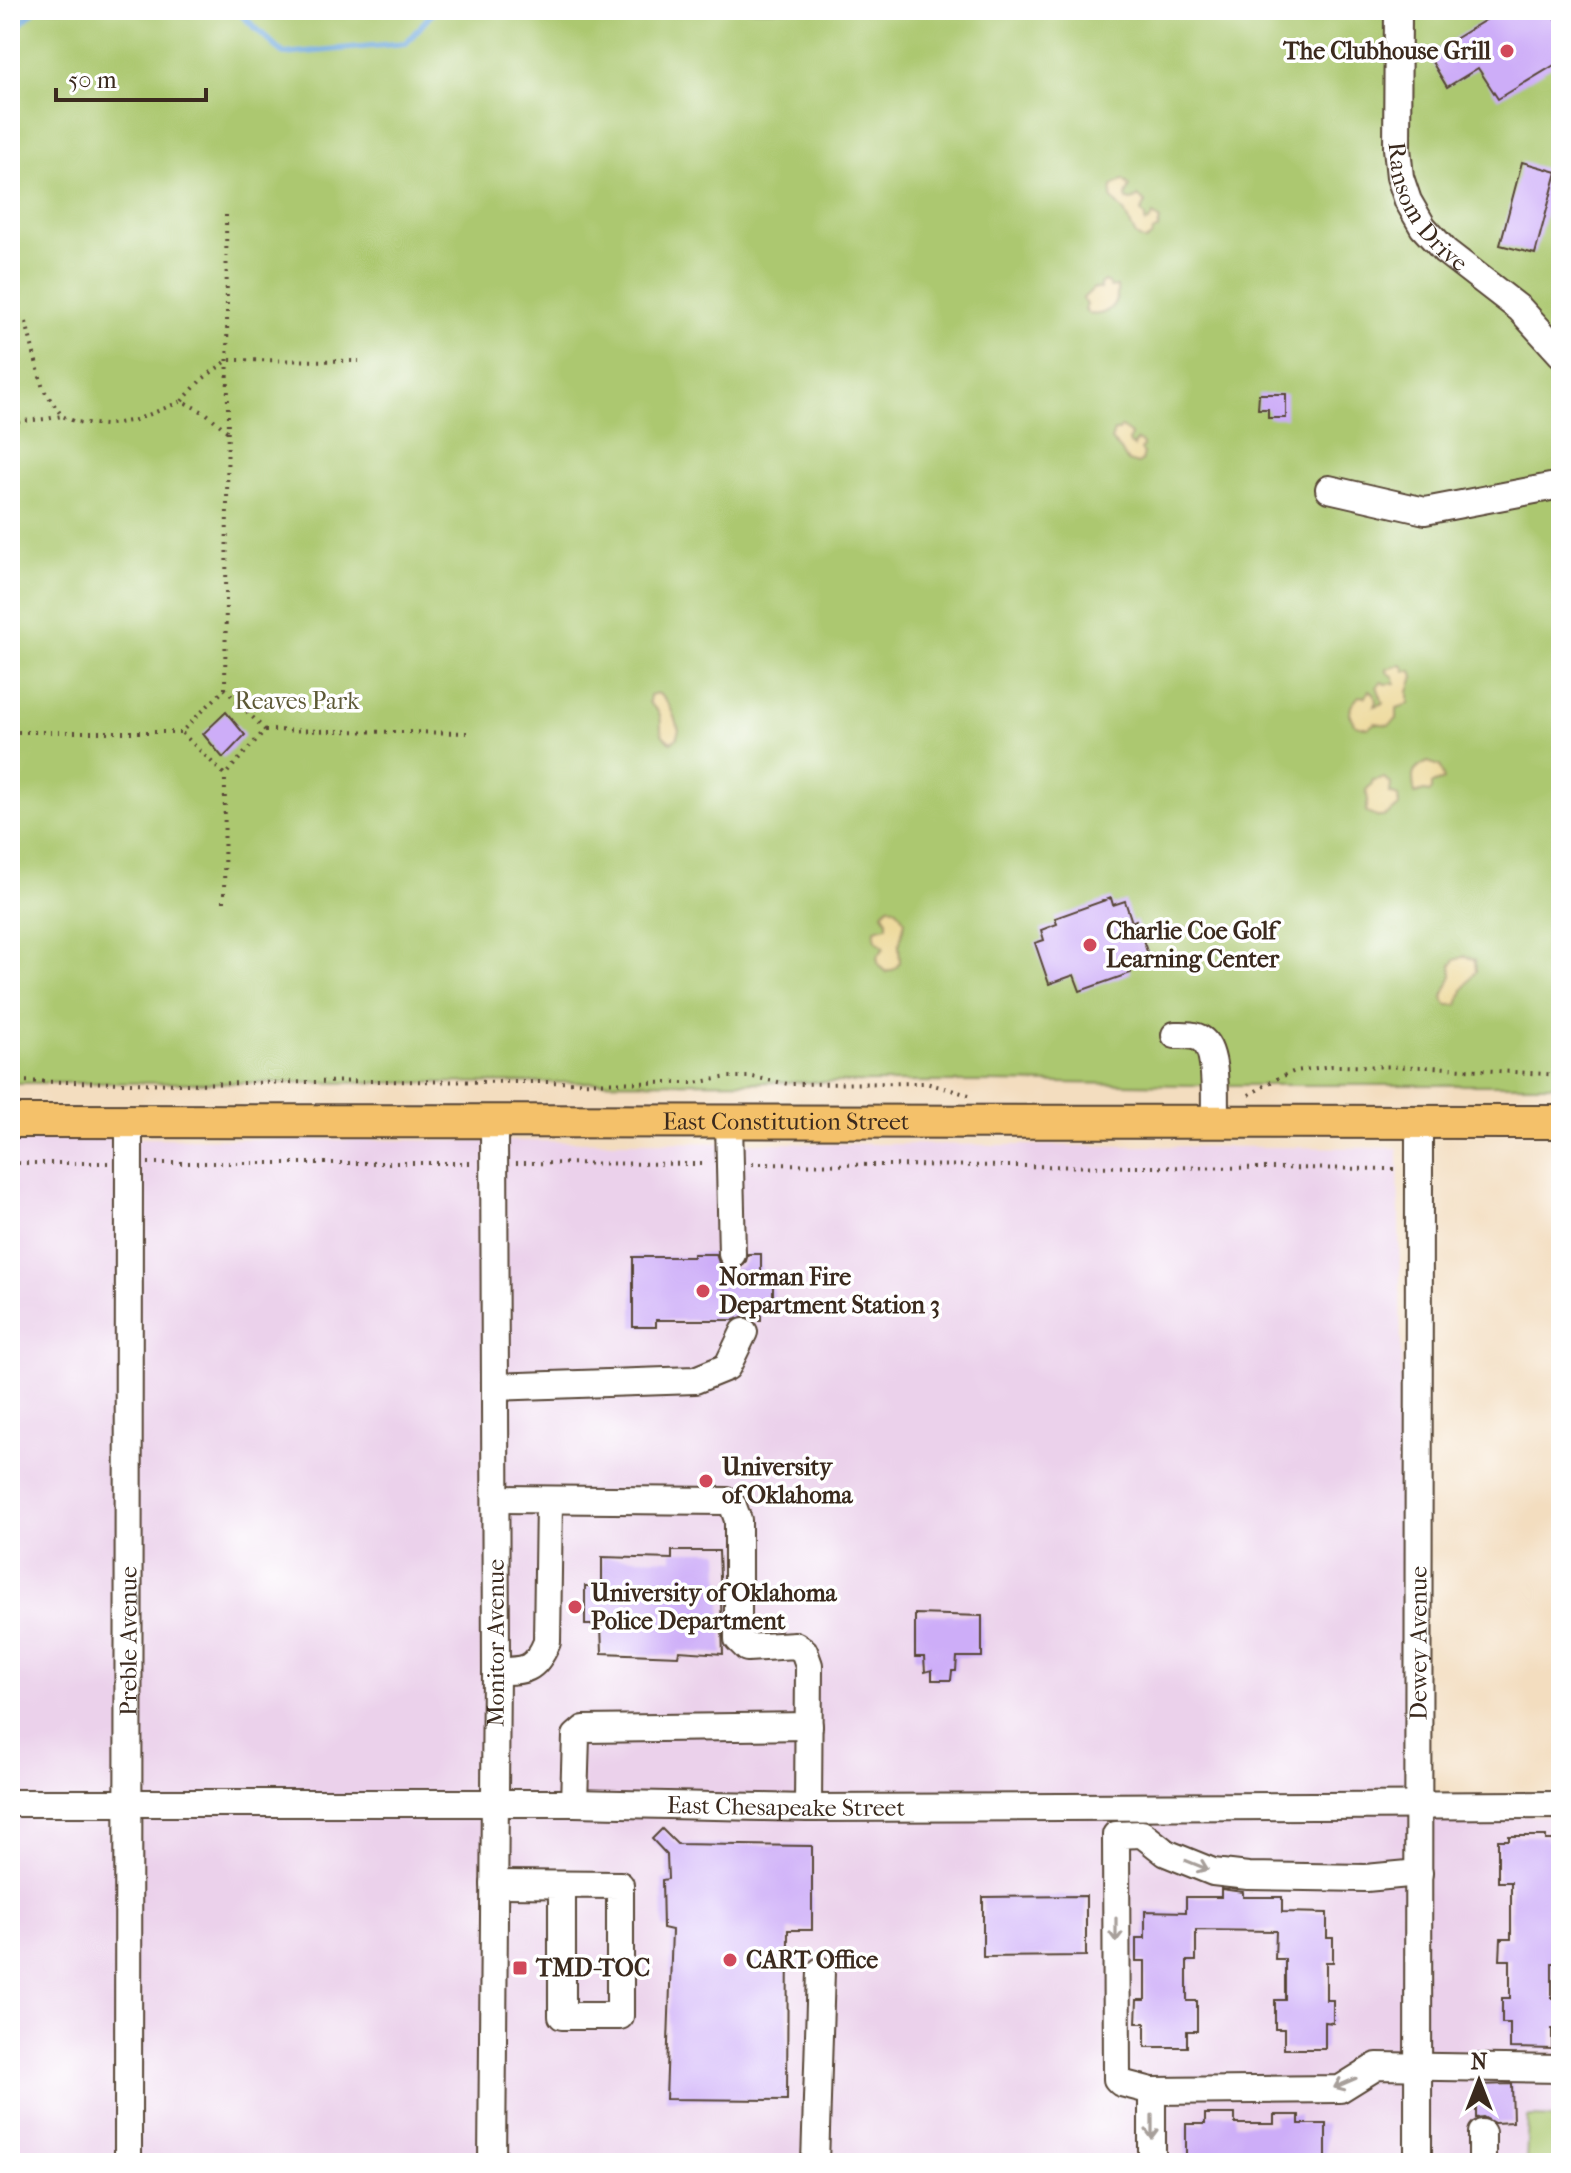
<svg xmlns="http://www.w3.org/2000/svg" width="1571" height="2173" viewBox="0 0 1571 2173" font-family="'IM FELL French Canon',serif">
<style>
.built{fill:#ebd1eb}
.green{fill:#acc86f;stroke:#747946;stroke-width:2}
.sand{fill:#eeda9e;stroke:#94825e;stroke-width:2}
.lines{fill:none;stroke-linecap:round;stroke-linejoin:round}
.stream{stroke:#6da7dd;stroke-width:6}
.building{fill:#cdadf8}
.minor-casing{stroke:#574536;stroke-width:30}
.major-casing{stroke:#574536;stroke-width:36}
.path{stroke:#574536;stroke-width:4;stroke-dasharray:2 6;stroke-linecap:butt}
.minor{stroke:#fff;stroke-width:26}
.major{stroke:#f4c16a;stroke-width:32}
.oneway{stroke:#a79f9a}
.poi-dot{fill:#d1495b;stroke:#fff;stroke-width:3}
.labels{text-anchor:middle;stroke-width:7;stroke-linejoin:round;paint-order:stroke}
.poi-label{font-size:24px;font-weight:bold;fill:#3b2a1e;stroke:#fff;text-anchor:start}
.street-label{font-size:24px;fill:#3b2a1e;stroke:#fff}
.park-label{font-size:24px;fill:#5d5936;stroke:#fff}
</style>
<rect width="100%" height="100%" fill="#fff"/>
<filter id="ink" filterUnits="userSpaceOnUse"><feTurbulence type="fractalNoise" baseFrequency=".0125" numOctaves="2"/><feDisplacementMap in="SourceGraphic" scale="16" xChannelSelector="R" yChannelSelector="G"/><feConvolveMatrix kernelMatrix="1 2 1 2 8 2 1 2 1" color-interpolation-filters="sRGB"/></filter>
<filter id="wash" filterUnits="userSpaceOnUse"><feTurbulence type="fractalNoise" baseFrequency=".006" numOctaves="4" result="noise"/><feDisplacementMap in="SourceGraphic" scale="32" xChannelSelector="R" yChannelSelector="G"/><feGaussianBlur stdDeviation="1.8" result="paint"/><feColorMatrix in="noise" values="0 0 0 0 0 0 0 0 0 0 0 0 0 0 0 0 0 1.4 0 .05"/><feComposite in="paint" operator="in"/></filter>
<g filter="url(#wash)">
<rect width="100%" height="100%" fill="#f3ddbf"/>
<polygon class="built" points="10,1137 1398,1148 1408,1813 1561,1816 1561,2163 10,2163"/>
<g class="green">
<polygon points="10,10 1561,10 1561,1085 1188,1085 988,1082 10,1083"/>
<polygon points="1528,2117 1561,2118 1561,2163 1526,2163"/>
</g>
<g class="sand">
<polygon points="1123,180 1130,186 1126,196 1127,200 1132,201 1138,196 1146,203 1141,212 1145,217 1145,223 1149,222 1153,215 1160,220 1158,229 1153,232 1151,237 1145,241 1136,236 1124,212 1111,198 1112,186"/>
<path d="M1104 281 1108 283 1110 288 1117 287C1120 304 1106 317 1089 314L1085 309 1087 305 1082 299 1094 288 1100 289V284Z"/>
<polygon points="1121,427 1131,435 1129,441 1130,444 1134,447 1135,442 1137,440 1142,443 1143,446 1141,450 1144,453 1142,461 1138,464 1127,461 1121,450 1111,440 1114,431 1119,431"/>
<polygon points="1400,665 1403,666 1405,671 1412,671 1414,676 1409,692 1409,704 1397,708 1397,719 1389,725 1375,723 1368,728 1356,725 1350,714 1351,706 1359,696 1366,697 1369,690 1374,693 1376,701 1374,706 1383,703 1377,686 1382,682 1385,684 1395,683 1394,677 1387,672 1387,669"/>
<path d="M657 693C669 699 674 717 679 730L676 739 671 742C653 731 666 724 658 712 656 708 651 706 649 702L650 695Z"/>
<path d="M1428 762 1440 766 1444 780 1432 784V790L1430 792 1424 791 1415 794C1412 776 1409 771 1428 762Z"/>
<path d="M1384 778 1391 784 1390 793 1398 796 1399 806C1387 816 1382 822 1366 812L1368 800 1366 790 1371 785 1373 780Z"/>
<path d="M888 906 897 909 905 921 899 946 900 962 895 969 886 972 879 966 877 957 884 948C878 939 874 944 875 929L887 926V920L883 913Z"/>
<polygon points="1465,956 1475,960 1476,971 1463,990 1458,1005 1448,1005 1444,1001 1443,996 1452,976 1451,965 1455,960"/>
</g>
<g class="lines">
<g class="stream">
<polyline points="236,10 284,54 406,43 435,10"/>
<polyline points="10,33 35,10"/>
</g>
</g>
<g id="blocks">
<g class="building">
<polygon points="1502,10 1551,10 1561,27 1561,61 1498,99 1478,68 1447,87 1428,55"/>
<polygon points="1522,162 1557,172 1535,254 1500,245"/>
<polygon points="1259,394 1286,394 1286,418 1268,418 1268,409 1258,409"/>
<polygon points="226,712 245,735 223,758 203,734"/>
<polygon points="1111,898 1113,905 1125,901 1132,922 1136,920 1149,957 1128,964 1131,973 1080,991 1074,975 1049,984 1035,943 1044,940 1041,930 1057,924 1055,918"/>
<polygon points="693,1254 716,1254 719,1263 724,1268 732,1270 741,1267 746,1261 748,1254 761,1254 761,1282 773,1282 773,1300 761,1300 761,1320 754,1320 744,1316 734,1320 656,1320 656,1327 633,1327 633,1257 693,1257"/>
<polygon points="672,1551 719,1551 723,1654 679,1651 678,1656 602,1653 601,1625 585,1625 585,1586 602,1586 602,1557 672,1559"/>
<polygon points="915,1614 982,1616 982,1657 957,1657 956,1671 952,1671 951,1680 932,1680 932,1670 925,1672 924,1657 915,1657"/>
<polygon points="662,1829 677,1844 812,1846 812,1930 788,1930 787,2100 666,2099 672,1930 663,1928 662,1880 668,1879 667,1855 652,1839"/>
<polygon points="1509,1836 1546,1836 1546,1840 1555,1840 1555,1882 1552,1882 1552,1932 1560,1932 1560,1963 1552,1963 1552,1998 1560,1998 1560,2029 1552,2029 1552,2049 1510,2048 1510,2023 1502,2023 1502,1998 1510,1998 1510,1960 1500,1960 1501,1939 1511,1939 1511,1882 1498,1882 1498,1840 1509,1840"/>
<polygon points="1221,1889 1243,1892 1243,1897 1282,1897 1282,1912 1327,1913 1327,1938 1333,1938 1333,1962 1326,1962 1326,2000 1333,2000 1333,2023 1325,2022 1325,2049 1284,2049 1284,2029 1275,2029 1275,2000 1285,2000 1285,1959 1275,1959 1276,1931 1196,1930 1196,1961 1187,1961 1187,2001 1197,2001 1197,2031 1187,2031 1187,2047 1145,2047 1145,2023 1136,2023 1137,2000 1145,2000 1145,1961 1136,1961 1136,1938 1145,1938 1145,1911 1186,1912 1186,1897 1221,1897"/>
<polygon points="1086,1896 1086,1956 983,1957 983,1897"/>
<polygon points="1512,2084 1513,2122 1494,2123 1483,2117 1476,2118 1476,2085"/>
<polygon points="1205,2114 1235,2114 1235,2124 1274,2124 1274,2115 1299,2115 1299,2124 1326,2124 1326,2163 1186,2163 1186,2124 1205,2124"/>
</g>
</g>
</g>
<g filter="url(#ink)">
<use href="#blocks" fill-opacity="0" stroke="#574536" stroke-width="2"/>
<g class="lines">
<g class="minor-casing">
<g id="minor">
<path id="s1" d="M1398 10 1397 148 1400 177 1408 201 1423 227 1445 251 1520 309 1561 354"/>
<polyline points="1329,489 1425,511 1561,485"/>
<path d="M1175 1035C1183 1035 1194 1034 1201 1039 1219 1050 1214 1102 1215 1122"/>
<polyline points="729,1122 732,1254"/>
<polyline points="495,1387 695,1380 727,1367 744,1332"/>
<polyline points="496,1499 727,1501 733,1506 738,1520 738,1639 747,1648 795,1645 804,1651 809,1665 808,1808"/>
<path d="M496 1671C525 1671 535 1671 547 1642L549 1500"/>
<path id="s2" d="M10 1803H574L808 1808 1561 1805"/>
<polyline points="574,1803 576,1736 584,1729 809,1726"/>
<polyline points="1419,1873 1366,1878 1248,1876 1213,1872 1166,1853 1142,1834 1116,1835 1117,2079 1121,2083 1152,2091 1340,2089 1377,2066 1561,2069"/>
<polyline points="494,1884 620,1885 620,2016 562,2016 562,1885"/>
<polyline points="1482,2133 1482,2163"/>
<path id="s3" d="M128 2163 129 1121"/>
<path id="s4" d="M492 2163 496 1671 494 1122"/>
<polyline points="815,2163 821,1971"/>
<polyline points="1152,2163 1152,2091"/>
<path id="s5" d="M1418 2163 1419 1122"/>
</g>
</g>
<g class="major-casing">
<g id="major">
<path id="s6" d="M10 1121 1561 1122"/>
</g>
</g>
<g class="path">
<polyline points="26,322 43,389 62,416 76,422 105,425 136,420 182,401 207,414 227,431"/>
<polyline points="182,401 201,380 228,360 359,361"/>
<polyline points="10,422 46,419 62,416"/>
<polyline points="225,689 228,410 226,214"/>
<polyline points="265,730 469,733"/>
<polyline points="10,732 181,732 225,689 265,730 225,775 181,732"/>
<polyline points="224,902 225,775"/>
<polyline points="10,1081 184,1084 372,1081 695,1083 728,1077 753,1077 788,1084 926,1083 969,1095"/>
<polyline points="1249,1095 1276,1079 1295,1071 1332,1066 1432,1067 1561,1075"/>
<polyline points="10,1163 108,1163"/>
<polyline points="148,1163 472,1163"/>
<polyline points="516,1163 708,1164"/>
<polyline points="752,1164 1399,1169"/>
</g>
<use href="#minor" class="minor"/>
<use href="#major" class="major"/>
</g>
<defs><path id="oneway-shaft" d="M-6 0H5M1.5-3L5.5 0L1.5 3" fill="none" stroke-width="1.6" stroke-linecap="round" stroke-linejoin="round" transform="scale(2)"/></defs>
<g class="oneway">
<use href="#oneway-shaft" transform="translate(1197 1865) rotate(22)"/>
<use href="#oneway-shaft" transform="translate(1116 1930) rotate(90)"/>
<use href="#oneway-shaft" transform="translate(1345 2083) rotate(157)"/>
<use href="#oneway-shaft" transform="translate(1152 2127) rotate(90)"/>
</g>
</g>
<g class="poi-dot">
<circle cx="1507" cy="51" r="8"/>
<circle cx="1090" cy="945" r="8"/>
<circle cx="703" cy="1291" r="8"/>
<circle cx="706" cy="1481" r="8"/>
<circle cx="575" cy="1607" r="8"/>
<circle cx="730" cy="1960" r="8"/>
<rect x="512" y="1960" width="16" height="16" rx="4"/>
</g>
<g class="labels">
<g class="poi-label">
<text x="1491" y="59" text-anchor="end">The Clubhouse Grill</text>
<text x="1106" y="939">Charlie Coe Golf<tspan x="1106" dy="28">Learning Center</tspan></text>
<text x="719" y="1285">Norman Fire<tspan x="719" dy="28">Department Station 3</tspan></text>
<text x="722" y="1475">University<tspan x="722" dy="28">of Oklahoma</tspan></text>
<text x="591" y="1601">University of Oklahoma<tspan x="591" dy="28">Police Department</tspan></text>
<text x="746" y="1968">CART Office</text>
<text x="536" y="1976">TMD-TOC</text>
</g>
<g class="street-label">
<text dy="8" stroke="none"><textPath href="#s1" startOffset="206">Ransom Drive</textPath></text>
<text dy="8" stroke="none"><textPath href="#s6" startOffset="776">East Constitution Street</textPath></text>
<text dy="8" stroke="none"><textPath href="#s3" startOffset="522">Preble Avenue</textPath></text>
<text dy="8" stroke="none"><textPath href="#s4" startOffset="520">Monitor Avenue</textPath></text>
<text dy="8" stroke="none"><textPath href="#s5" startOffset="520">Dewey Avenue</textPath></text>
<text dy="8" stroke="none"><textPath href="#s2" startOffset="776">East Chesapeake Street</textPath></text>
</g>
<g class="park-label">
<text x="297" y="709">Reaves Park</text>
</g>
</g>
<rect width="1571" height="2173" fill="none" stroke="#fff" stroke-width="40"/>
<g transform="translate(1479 2081)" stroke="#ffffff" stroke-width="6" paint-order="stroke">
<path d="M0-6L14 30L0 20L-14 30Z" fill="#3b2a1e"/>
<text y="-12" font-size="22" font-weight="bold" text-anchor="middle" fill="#3b2a1e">N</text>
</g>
<path d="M56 88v12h150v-12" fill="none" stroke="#3b2a1e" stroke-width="4"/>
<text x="68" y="88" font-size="24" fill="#3b2a1e" stroke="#ffffff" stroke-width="6" paint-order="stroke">50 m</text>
</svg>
